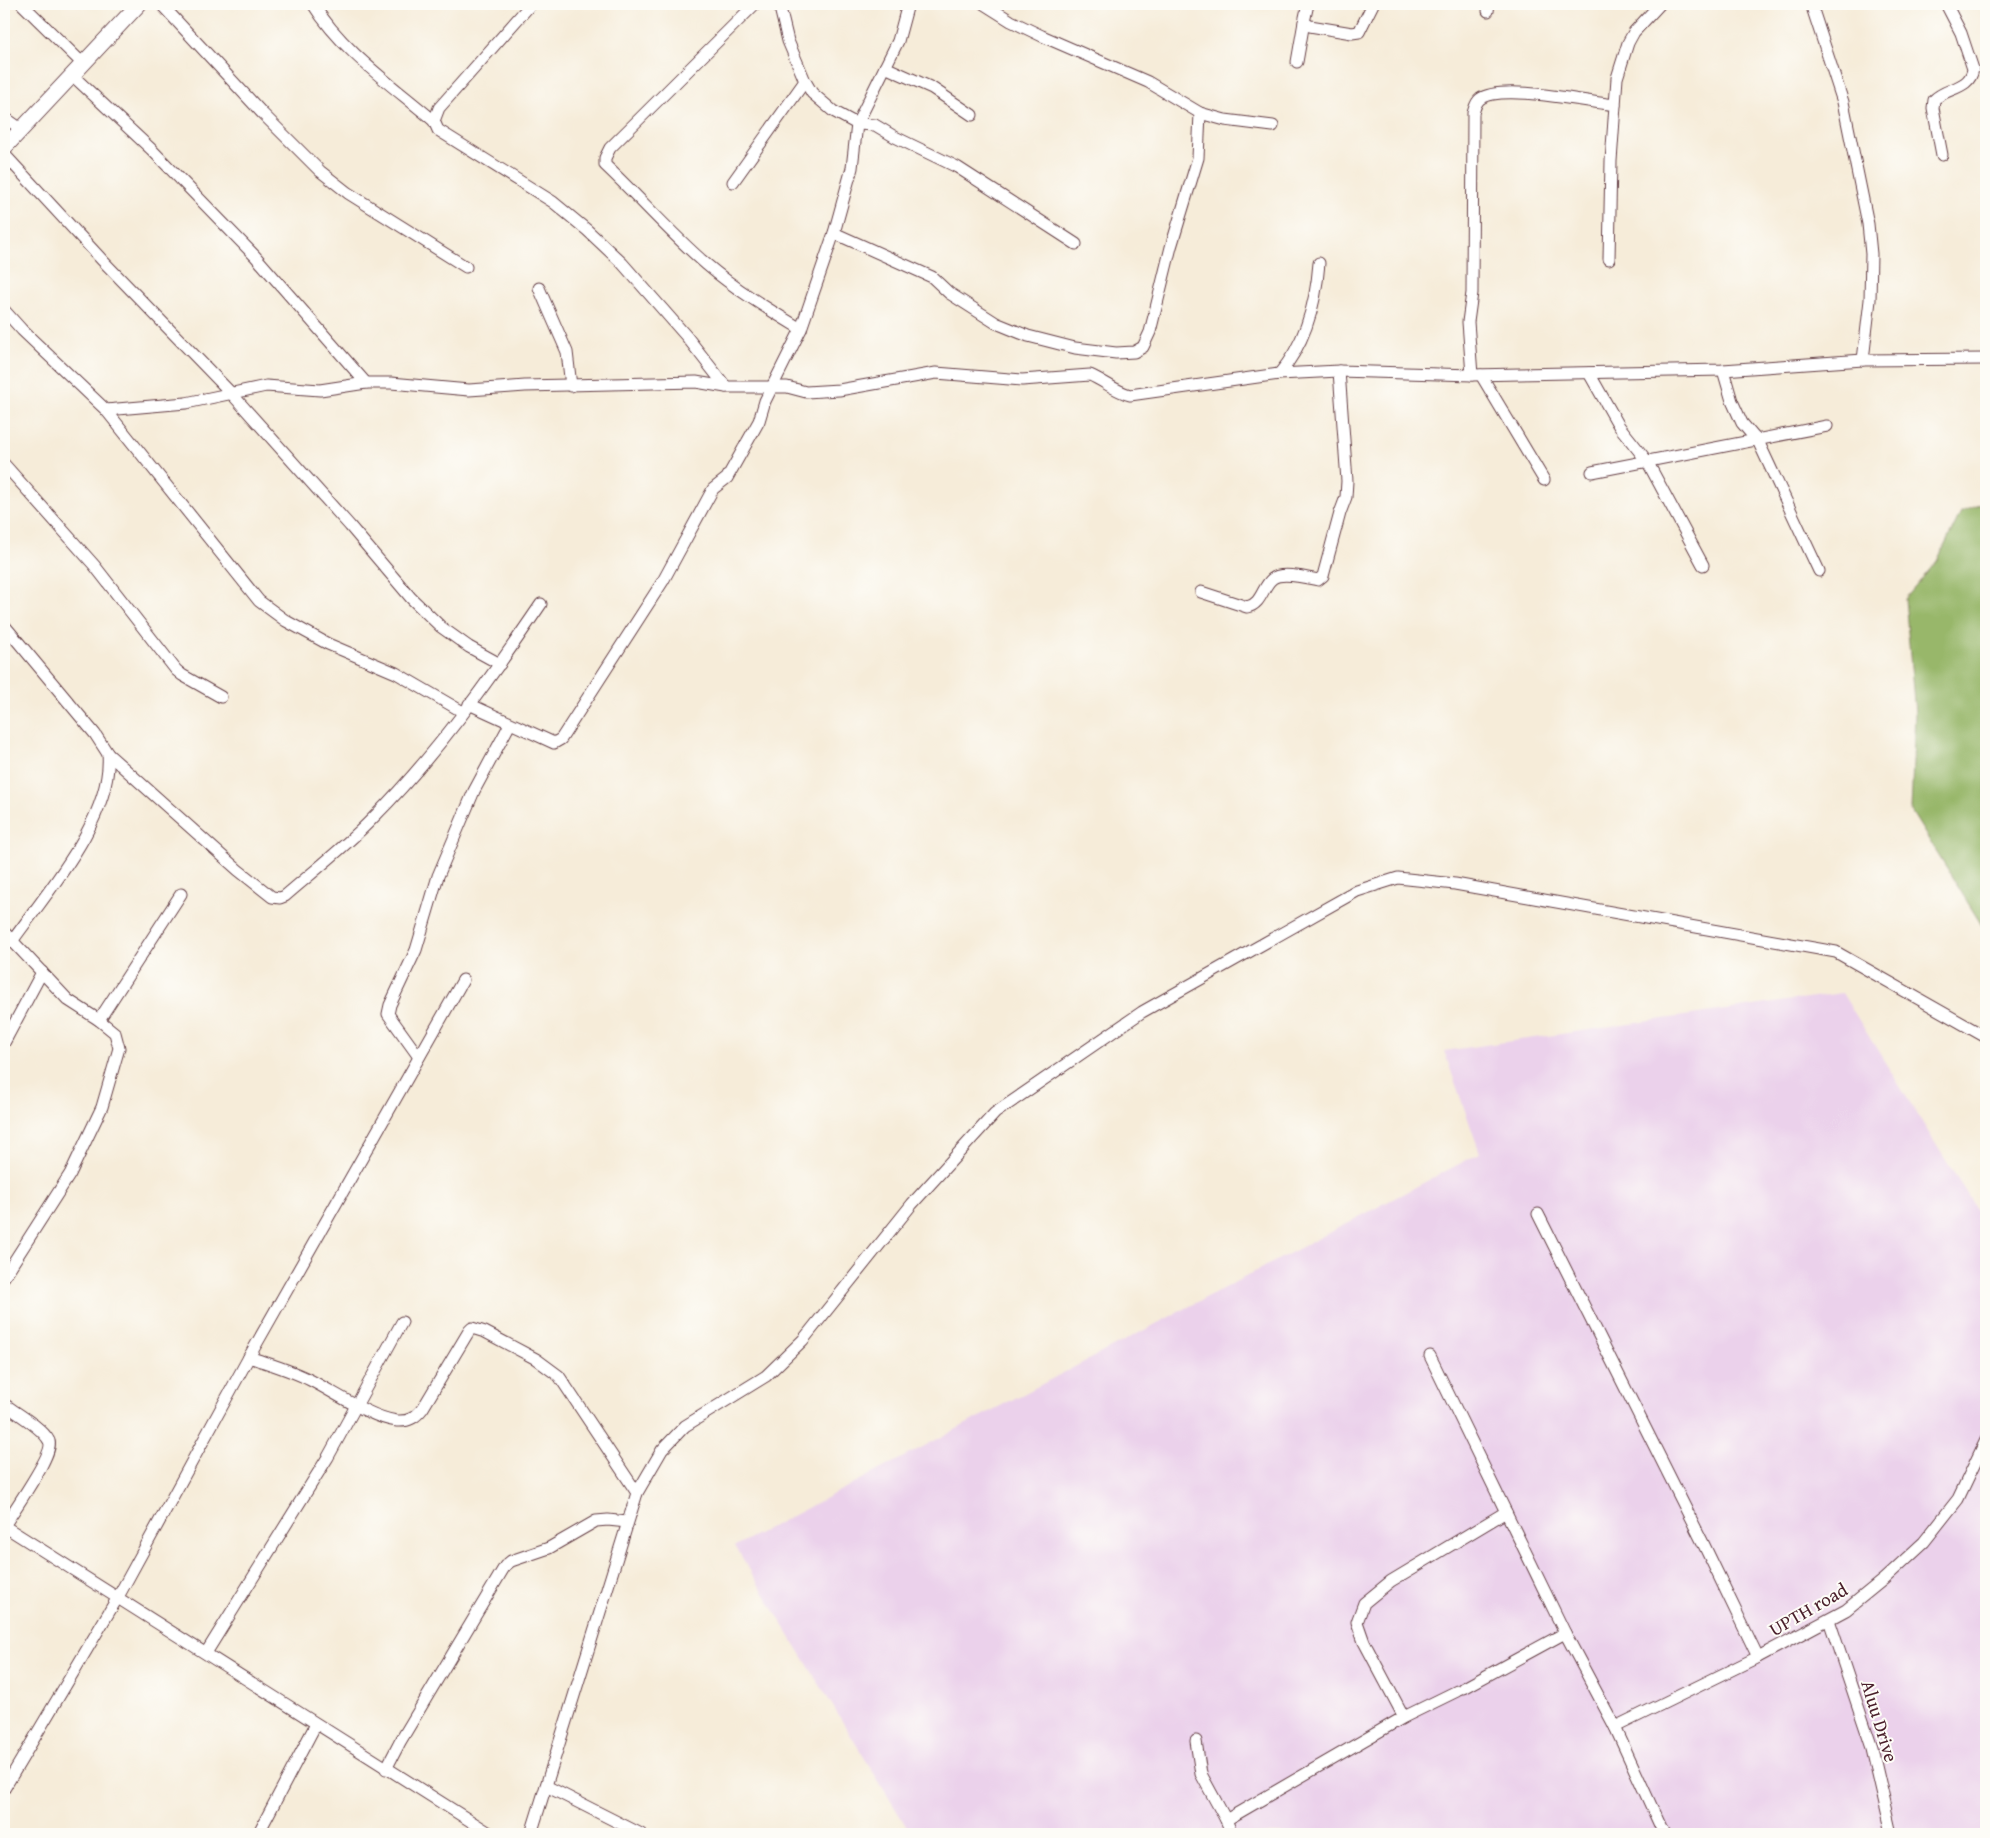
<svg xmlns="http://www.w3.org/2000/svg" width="1990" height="1838" viewBox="0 0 1990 1838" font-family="'Gentium Book Plus',serif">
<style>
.built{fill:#ebd1eb}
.forest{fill:#98b76a;stroke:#716b4a}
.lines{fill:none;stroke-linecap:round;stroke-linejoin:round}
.minor-casing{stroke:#643e45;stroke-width:13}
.tertiary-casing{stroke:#643e45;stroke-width:17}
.minor{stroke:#fff;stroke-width:11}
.tertiary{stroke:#fff;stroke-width:15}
.labels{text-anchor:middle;stroke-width:4;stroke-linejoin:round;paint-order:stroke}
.street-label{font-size:19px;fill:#4a1f2b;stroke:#fdfcf7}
</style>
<rect width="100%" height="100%" fill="#fdfcf7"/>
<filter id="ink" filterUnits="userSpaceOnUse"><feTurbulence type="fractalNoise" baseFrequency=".02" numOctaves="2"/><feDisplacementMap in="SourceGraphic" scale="10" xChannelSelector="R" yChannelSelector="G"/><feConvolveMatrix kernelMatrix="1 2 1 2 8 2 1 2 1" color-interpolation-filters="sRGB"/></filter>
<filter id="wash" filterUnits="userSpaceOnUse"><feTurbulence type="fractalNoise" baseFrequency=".0096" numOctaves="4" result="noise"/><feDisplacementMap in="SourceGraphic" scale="20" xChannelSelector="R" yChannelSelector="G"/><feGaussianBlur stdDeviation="1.12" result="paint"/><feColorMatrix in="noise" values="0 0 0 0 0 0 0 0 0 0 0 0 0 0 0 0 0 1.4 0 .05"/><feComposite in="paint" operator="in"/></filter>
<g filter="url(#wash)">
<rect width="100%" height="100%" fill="#f6ecd9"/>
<polygon class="built" points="1842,993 1986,1225 1986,1834 911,1834 735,1546 1480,1153 1444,1051"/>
<polygon class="forest" points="1986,502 1986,932 1911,811 1915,713 1905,599 1937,561 1961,512"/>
</g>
<g filter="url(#ink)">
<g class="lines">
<g class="minor-casing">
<g id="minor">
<polyline points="22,4 83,64"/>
<polyline points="161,4 263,114 320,171 348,193 466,267"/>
<path d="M313 4C342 51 392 85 434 121L438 130 553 202 587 230 622 263 687 337 726 387"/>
<path d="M755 4 610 148 605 158V165C640 198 670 233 706 264 735 289 768 309 801 329"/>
<polyline points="779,4 788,41 805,81 812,93 833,111 857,124 875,125 895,137 957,167 1076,244"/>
<polyline points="984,4 1011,21 1042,36 1148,82 1200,113 1225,120 1273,126"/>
<polyline points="1308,4 1304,22 1310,26 1352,33 1359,32 1373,4"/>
<polyline points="1811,4 1843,102 1868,224 1871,254 1870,300 1863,360"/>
<polyline points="1488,11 1489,4"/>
<polyline points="1297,62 1304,22"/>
<polyline points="885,67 932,88 972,115"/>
<polyline points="72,75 151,149 255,256 366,383"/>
<polyline points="4,117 21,129"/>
<polyline points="434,121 439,108 531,4"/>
<polyline points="4,154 103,261 231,393 350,526 411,598 441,627 469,647 500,664"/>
<path d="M1942 155 1933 108 1934 100C1946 87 1970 90 1973 69L1961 33 1946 4"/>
<polyline points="733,182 805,81"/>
<polyline points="834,233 932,277 949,293 996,323 1028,336 1075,348 1116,353 1134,352 1143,347 1150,332 1171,247 1198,158 1200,113"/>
<polyline points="1609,259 1611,161 1617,78 1628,43 1634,32 1660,4"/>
<polyline points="539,288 567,352 571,386"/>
<polyline points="4,310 22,330 106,410 259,601 286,621 328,644 396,673 463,712"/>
<polyline points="1723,370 1732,401 1742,423 1759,443 1819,571"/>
<polyline points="1589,373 1619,426 1647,461 1703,565"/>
<path d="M1279 374C1306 343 1316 303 1319 263"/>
<path d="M1472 375 1468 322 1472 293 1473 113C1475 108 1475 103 1480 99 1501 83 1586 102 1615 105"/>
<polyline points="1481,375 1544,480"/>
<path d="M106 410 186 403 266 386 320 390 366 383H391L469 390 525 386 696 382 726 387H787L806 392 839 390 936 373 1022 380 1090 375C1104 381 1115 391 1130 395L1279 374 1339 371 1472 375 1723 370 1863 360 1986 359"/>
<polyline points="4,464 94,565 176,670 182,675 221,697"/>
<polyline points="1592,472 1827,426"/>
<path d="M1201 592 1247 607C1262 604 1262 587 1272 579 1281 571 1308 578 1318 580L1323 576 1340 513 1346 497 1347 481 1339 371"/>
<path d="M4 625 95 734 108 754 238 870 272 897 280 898 285 896C314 871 346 846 373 818 437 754 490 679 541 604"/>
<polyline points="469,704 554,743 561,739 663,581 713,489 727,478 759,421 765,401 801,329 834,233 852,168 857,124 898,41 908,4"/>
<polyline points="4,932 68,1000 99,1020 115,1033 119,1048 102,1107 70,1174 4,1277"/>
<path d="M13 940C48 891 113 817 108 754"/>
<polyline points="99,1020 181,894"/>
<polyline points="4,1043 42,972"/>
<polyline points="419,1057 388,1014 390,1005 416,950 438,876 474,791 510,724"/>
<polyline points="1538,1214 1703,1543 1758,1657"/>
<polyline points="1430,1356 1565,1633 1615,1727 1664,1834"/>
<path d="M249 1357C269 1364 291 1370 310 1380 334 1392 371 1418 397 1421 409 1422 416 1417 423 1408L469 1331 472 1328 485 1332 536 1359 559 1376 637 1493"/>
<path d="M4 1404C15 1412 43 1428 49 1441 55 1452 12 1513 4 1526"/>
<polyline points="4,1526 491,1834"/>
<polyline points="1829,1620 1872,1748 1892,1834"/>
<polyline points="206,1653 328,1457 402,1322"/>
<polyline points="1464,1688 1565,1633"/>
<polyline points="1404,1717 1364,1642 1357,1622 1364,1603 1391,1581 1506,1512"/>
<polyline points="1615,1727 1758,1657 1846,1610 1884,1579 1924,1542 1958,1499 1986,1440"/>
<polyline points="1196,1741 1201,1774 1226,1820 1232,1834"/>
<polyline points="386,1769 400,1742 505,1566 511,1561 549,1548 596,1521 608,1520 627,1522"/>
<polyline points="546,1786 641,1834"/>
<polyline points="4,1789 118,1597 249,1357 463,980"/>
<polyline points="1226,1820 1404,1717 1457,1691"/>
<polyline points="258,1834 316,1724"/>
<polyline points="531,1834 637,1493 662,1450 685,1426 766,1376 803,1340 912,1204 995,1113 1142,1012 1357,891 1398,878 1455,884 1836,952 1986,1037"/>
</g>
</g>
<g class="tertiary-casing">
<polyline id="tertiary" points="4,148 139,4"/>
</g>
<use href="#minor" class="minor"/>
<use href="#tertiary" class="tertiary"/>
</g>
</g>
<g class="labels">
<g class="street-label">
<text transform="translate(1808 1609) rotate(-30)" y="7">UPTH road</text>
<text transform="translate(1880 1721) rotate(73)" y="7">Aluu Drive</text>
</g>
</g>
<rect width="1990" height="1838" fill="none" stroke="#fdfcf7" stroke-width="20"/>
</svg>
